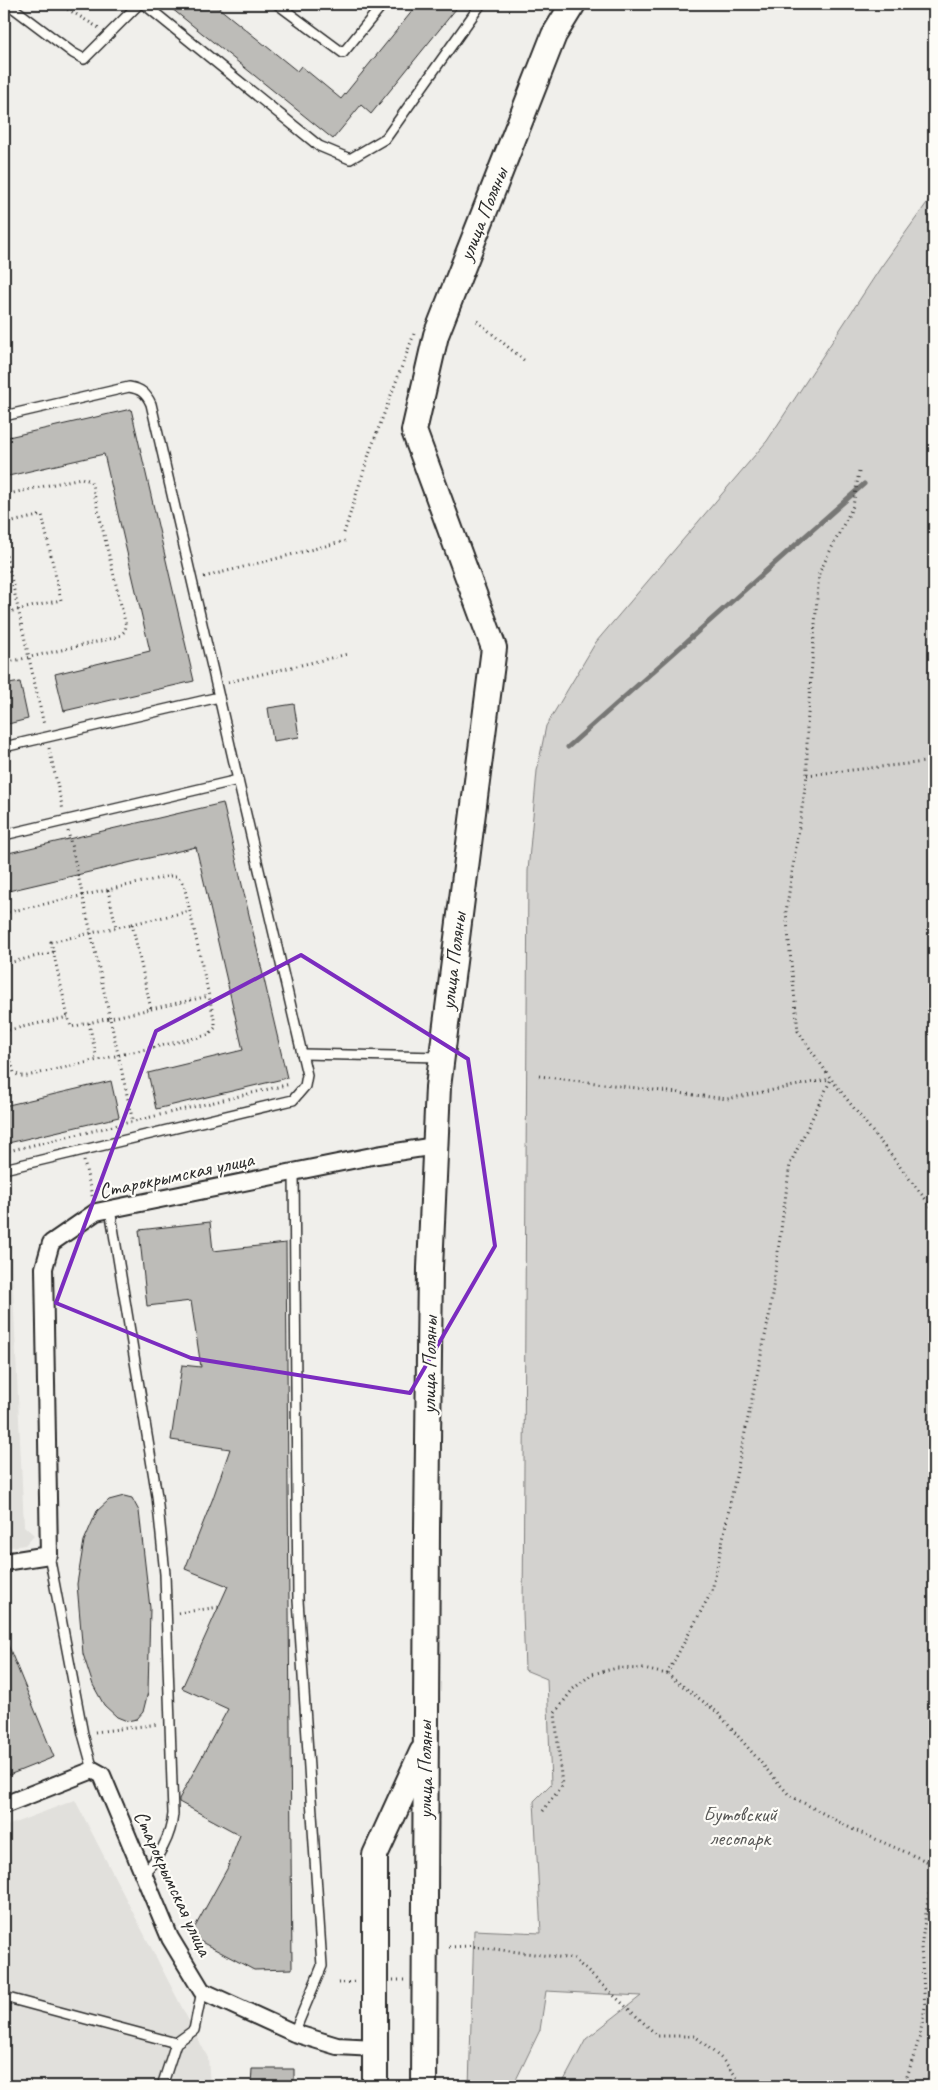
<svg xmlns="http://www.w3.org/2000/svg" width="938" height="2090" viewBox="0 0 938 2090" font-family="Caveat,sans-serif">
<style>
.built{fill:#e1e0dc}
.green{fill:#d3d2cf;stroke:#7f7e7d}
.lines{fill:none;stroke-linecap:round;stroke-linejoin:round}
.stream{stroke:#777775;stroke-width:5}
.building{fill:#bdbcb8;stroke:#2b2b2b}
.service-casing{stroke:#2b2b2b;stroke-width:12}
.minor-casing{stroke:#2b2b2b;stroke-width:20}
.secondary-casing{stroke:#2b2b2b;stroke-width:28}
.path{stroke:#2b2b2b;stroke-width:3;stroke-dasharray:1 4;stroke-linecap:butt}
.service{stroke:#fdfcf7;stroke-width:9}
.minor{stroke:#fdfcf7;stroke-width:16}
.secondary{stroke:#fdfcf7;stroke-width:24}
.marked{fill:none;stroke:#7b2cbf;stroke-width:4;stroke-linejoin:round}
.labels{text-anchor:middle;stroke-width:4.5;stroke-linejoin:round;paint-order:stroke}
.street-label{font-size:21px;fill:#2b2b2b;stroke:#fdfcf7}
.park-label{font-size:21px;fill:#555554;stroke:#fdfcf7}
</style>
<rect width="100%" height="100%" fill="#f0efeb"/>
<filter id="ink" filterUnits="userSpaceOnUse"><feTurbulence type="fractalNoise" baseFrequency=".02" numOctaves="2"/><feDisplacementMap in="SourceGraphic" scale="10" xChannelSelector="R" yChannelSelector="G"/><feConvolveMatrix kernelMatrix="1 2 1 2 8 2 1 2 1" color-interpolation-filters="sRGB"/></filter>
<g filter="url(#ink)">
<g class="built">
<polygon points="9,1205 24,1526 34,1535 25,1545 4,1548 4,1206"/>
<polygon points="75,1800 208,2058 210,2086 4,2086 4,1827"/>
</g>
<polygon class="green" points="934,193 934,2086 561,2086 586,2039 641,1996 546,1991 540,2030 513,2086 469,2086 474,1930 541,1933 534,1801 551,1784 547,1679 525,1670 523,1612 528,871 537,771 546,726 596,642 767,441 881,267"/>
<g class="lines">
<polyline class="stream" points="568,747 864,484"/>
</g>
<g class="building">
<polygon points="166,4 214,4 297,71 301,66 341,99 418,4 460,4 371,114 361,105 333,139"/>
<polygon points="131,409 194,681 64,711 55,674 150,651 104,454 4,477 4,438"/>
<polygon points="20,682 28,719 4,725 4,685"/>
<polygon points="294,704 299,737 273,741 268,708"/>
<polygon points="223,803 287,1078 156,1109 148,1073 243,1050 196,847 4,892 4,854"/>
<polygon points="111,1081 119,1117 4,1144 4,1106"/>
<polygon points="210,1222 213,1251 286,1243 292,1969 254,1970 190,1936 227,1869 240,1835 179,1802 179,1799 228,1709 182,1688 228,1586 185,1569 213,1498 230,1449 171,1440 182,1365 201,1367 191,1301 147,1306 139,1230"/>
<polygon points="124,1496 132,1498 139,1511 150,1608 148,1692 143,1712 137,1719 127,1721 117,1717 104,1705 93,1685 83,1654 77,1584 84,1541 97,1511 109,1500"/>
<polygon points="4,1635 54,1757 4,1777"/>
<polygon points="252,2069 294,2069 294,2086 251,2086"/>
</g>
<g class="lines">
<g class="service-casing">
<g id="service">
<polyline points="8,4 73,53 84,59 139,4"/>
<polyline points="144,4 319,146 350,159 386,138 481,4"/>
<polyline points="277,4 343,53 383,4"/>
<path d="M4 416 129 387C141 389 146 393 151 404L219 697 4 747"/>
<polyline points="219,697 238,780"/>
<polyline points="4,835 238,780 307,1075 305,1086 293,1100 4,1169"/>
<polyline points="302,1054 441,1057"/>
<path d="M110 1209 157 1496 165 1574 173 1814C171 1836 159 1858 143 1874"/>
<polyline points="49,1555 83,1734 93,1770"/>
<polyline points="4,1997 176,2043 194,2030 202,1991"/>
<polyline points="294,2033 322,1966 298,1600 294,1172"/>
<polyline points="162,2086 176,2043"/>
</g>
</g>
<g class="minor-casing">
<g id="minor">
<polyline points="4,1562 49,1555 44,1268 51,1243 96,1212 377,1155 435,1146"/>
<polyline points="4,1805 93,1770 102,1775 170,1938 202,1991 294,2033 337,2046 375,2048"/>
</g>
</g>
<g class="secondary-casing">
<g id="secondary">
<polyline points="375,2086 375,1855 422,1752"/>
<polyline points="424,2086 427,1529 430,1268 438,1087 494,648 414,431 436,335 554,35 573,4"/>
</g>
</g>
<g class="path">
<polyline points="59,4 99,28"/>
<polyline points="477,321 526,362"/>
<polyline points="859,472 853,506 819,573 807,727 807,775 786,912 798,1031 831,1079 934,1210"/>
<polyline points="4,495 81,478 91,481 126,626 125,631 118,637 4,663"/>
<polyline points="4,524 42,515 61,600 4,613"/>
<polyline points="344,533 370,451 414,334"/>
<polyline points="4,546 44,725"/>
<polyline points="204,577 345,541"/>
<polyline points="228,682 348,654"/>
<polyline points="49,748 63,810"/>
<polyline points="807,775 934,761"/>
<polyline points="68,831 91,933 51,942 68,1017 71,1027 110,1018 133,1122"/>
<polyline points="108,890 116,927"/>
<polyline points="4,913 170,876 177,876 184,885 215,1023 215,1028 208,1035 27,1076 20,1076 14,1073 4,1036"/>
<polygon points="132,924 151,1009 110,1018 91,933"/>
<polyline points="132,924 190,911"/>
<polyline points="4,964 54,952"/>
<polyline points="151,1009 209,996"/>
<polyline points="89,1023 97,1060"/>
<polyline points="4,1031 68,1017"/>
<polyline points="539,1076 727,1099 830,1079"/>
<polyline points="4,1152 290,1084"/>
<polyline points="84,1161 92,1196"/>
<polyline points="178,1613 219,1607"/>
<polyline points="934,1654 932,1660 934,1691"/>
<polyline points="667,1674 712,1591 769,1317 790,1164 831,1079"/>
<polyline points="95,1732 159,1724"/>
<polyline points="543,1811 562,1786 555,1713 573,1689 592,1674 617,1668 643,1669 667,1674 717,1712 789,1795 850,1828 933,1864"/>
<polyline points="449,1947 470,1946 574,1959 658,2036 695,2036 722,2059 744,2086"/>
<polyline points="393,1980 407,1980"/>
<polyline points="338,1983 357,1982"/>
<polyline points="904,2086 920,2036 925,2007 921,1947 934,1859"/>
</g>
<use href="#service" class="service"/>
<use href="#minor" class="minor"/>
<use href="#secondary" class="secondary"/>
</g>
</g>
<path class="marked" d="M301 955 468 1059 495 1246 410 1393 191 1358 56 1303 156 1031Z"/>
<g class="labels">
<g class="street-label">
<text transform="translate(483 214) rotate(-68)" y="7">улица Поляны</text>
<text transform="translate(453 961) rotate(-83)" y="7">улица Поляны</text>
<text transform="translate(176 1175) rotate(-12)" y="7">Старокрымская улица</text>
<text transform="translate(429 1365) rotate(-89)" y="7">улица Поляны</text>
<text transform="translate(425 1770) rotate(-90)" y="7">улица Поляны</text>
<text transform="translate(173 1883) rotate(65)" y="7">Старокрымская улица</text>
</g>
<g class="park-label">
<text x="740" y="1821">Бутовский<tspan x="740" dy="24">лесопарк</tspan></text>
</g>
</g>
<rect width="938" height="2090" fill="none" stroke="#fdfcf7" stroke-width="20"/>
<rect x="10" y="10" width="918" height="2070" fill="none" stroke="#2b2b2b" stroke-width="2" filter="url(#ink)"/>
</svg>
